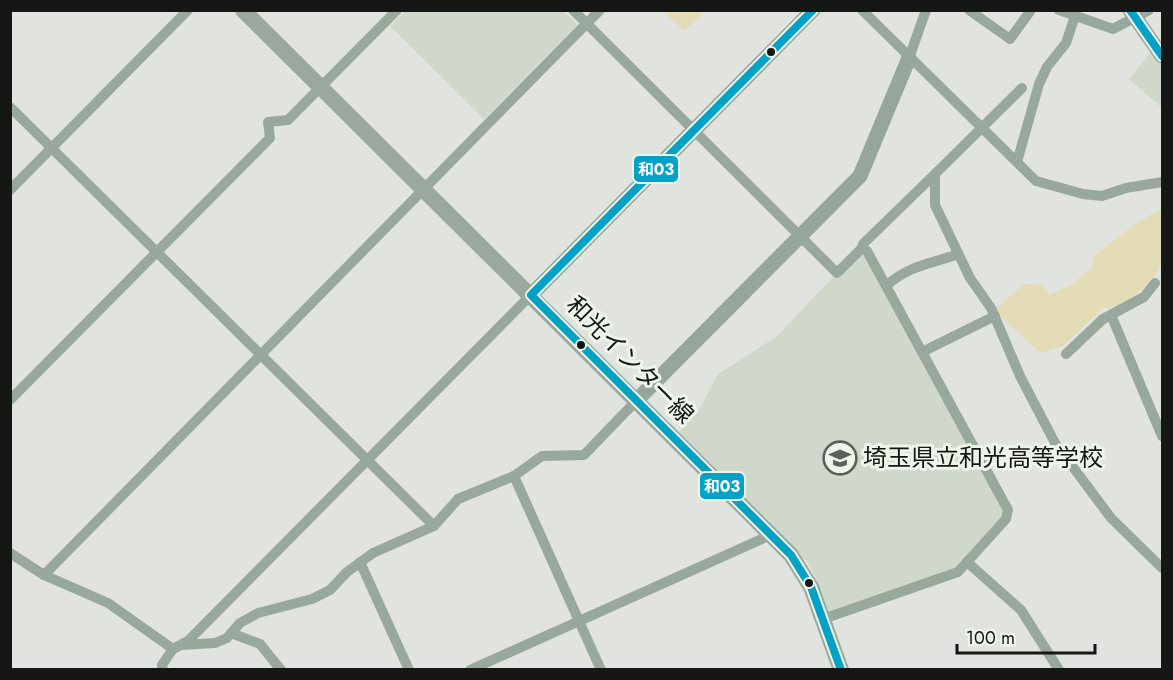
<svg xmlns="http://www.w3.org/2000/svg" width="1173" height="680" viewBox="0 0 1173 680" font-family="Jost,'Noto Sans JP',sans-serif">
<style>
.built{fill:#d0d8cc}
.green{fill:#e3dcb7}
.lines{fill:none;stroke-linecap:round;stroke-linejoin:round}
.street{stroke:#99a89d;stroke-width:10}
.secondary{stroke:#96a69b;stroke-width:15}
.primary{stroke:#9aa89e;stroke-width:16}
.bus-1-casing{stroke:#edf4e9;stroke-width:12}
.bus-1{stroke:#01a2c5;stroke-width:8}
.bus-dot{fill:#151714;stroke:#edf4e9;stroke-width:2}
.labels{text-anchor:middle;stroke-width:6;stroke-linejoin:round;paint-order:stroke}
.street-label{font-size:24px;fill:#151714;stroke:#edf4e9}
.poi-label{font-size:24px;fill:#151714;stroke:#edf4e9;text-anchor:start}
.line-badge{stroke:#edf4e9;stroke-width:2}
.badge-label{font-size:16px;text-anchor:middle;font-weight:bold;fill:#fff}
</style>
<rect width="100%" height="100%" fill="#e1e4de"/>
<g class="built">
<polygon points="406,10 564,11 578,25 484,119 390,26"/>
<polygon points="1152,51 1162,67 1162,106 1160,106 1129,79"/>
<polygon points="861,255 866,255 1005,513 956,570 832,615 826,612 818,583 809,564 678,433 699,410 718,374 776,337 835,275"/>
</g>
<g class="green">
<polygon points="663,11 705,11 684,31"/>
<path d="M1162 208C1162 225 1165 244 1162 261 1159 280 1123 309 1103 308L1063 346 1040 353 1000 316 996 309 1024 284 1042 285 1049 295 1072 284 1091 269 1094 256 1137 223Z"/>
</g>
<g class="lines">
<g class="street">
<polyline points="573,10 837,273 862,248 867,251 1008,510 1006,519 958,572 823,619"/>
<polyline points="862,10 1036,181 1083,194 1102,196 1126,188 1162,182"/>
<polyline points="969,10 1010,39 1031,10"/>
<polyline points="1059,10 1113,29 1149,10"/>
<polyline points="909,58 926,10"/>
<polyline points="1022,88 935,174 935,205 970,278 991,308 1020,376 1055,443 1111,518 1162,568"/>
<polyline points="10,107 434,526"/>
<polyline points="1017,162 1039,84 1047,67 1066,43 1075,16"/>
<polyline points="10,190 188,10"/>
<polyline points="862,248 863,244 935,174"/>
<path d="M886 286C909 265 931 264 958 254"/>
<polyline points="1111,315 1162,436"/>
<polyline points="922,352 995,316"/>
<polyline points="1066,354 1103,319 1144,297 1155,283"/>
<polyline points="10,400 270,138 268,122 288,120 397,10"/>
<polyline points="514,476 601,670"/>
<polyline points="10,553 44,575 108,603 173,649"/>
<polyline points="360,562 409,670"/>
<polyline points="967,562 1021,610 1059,670"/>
<polyline points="44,575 600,10"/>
<polyline points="231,633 260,644 281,670"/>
<polyline points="182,645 215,643 227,638 240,623 258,613 312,599 330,590 347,572 373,553 434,526 458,499 514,476 542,456 584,455 637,400"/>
<polyline points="163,670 162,665 173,649 188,641 531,295"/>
<polyline points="470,670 764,538 770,532"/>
</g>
<g class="secondary">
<polyline points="1130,10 1162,56"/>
<polyline points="531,295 813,10"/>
<polyline points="637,400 860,176 909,58"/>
</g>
<polyline class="primary" points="243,10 791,555 811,587 841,670"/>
<g class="bus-1-casing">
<g id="bus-1">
<polyline points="813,10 531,295 791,555 811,587 841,670"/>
<polyline points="1130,10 1162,56"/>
</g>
</g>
<use href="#bus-1" class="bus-1"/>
</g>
<defs>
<g id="school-ring" transform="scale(1.725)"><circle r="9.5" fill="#edf4e9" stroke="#5c5f5b" stroke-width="1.5"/><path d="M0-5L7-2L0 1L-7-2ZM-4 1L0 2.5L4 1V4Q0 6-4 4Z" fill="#5c5f5b"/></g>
</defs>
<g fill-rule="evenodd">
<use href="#school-ring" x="840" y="458"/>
</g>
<g class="bus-dot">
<circle cx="771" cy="52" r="5"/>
<circle cx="581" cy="345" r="5"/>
<circle cx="809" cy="583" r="5"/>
</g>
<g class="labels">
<g class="street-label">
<text transform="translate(630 360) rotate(45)" y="8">和光インター線</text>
</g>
<g class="poi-label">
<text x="863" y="466">埼玉県立和光高等学校</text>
</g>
</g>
<g class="line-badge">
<rect x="633" y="155" width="46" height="28" rx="6" fill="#01a2c5"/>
<rect x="699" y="472" width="46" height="28" rx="6" fill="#01a2c5"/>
</g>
<g class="badge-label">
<text x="656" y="175">和03</text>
<text x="722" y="492">和03</text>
</g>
<rect width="1173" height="680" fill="none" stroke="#151714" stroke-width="24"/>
<path d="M957 644v9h138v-9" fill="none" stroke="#151714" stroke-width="3"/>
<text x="966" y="644" font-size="18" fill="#151714" stroke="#edf4e9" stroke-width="4.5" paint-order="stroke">100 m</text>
</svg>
